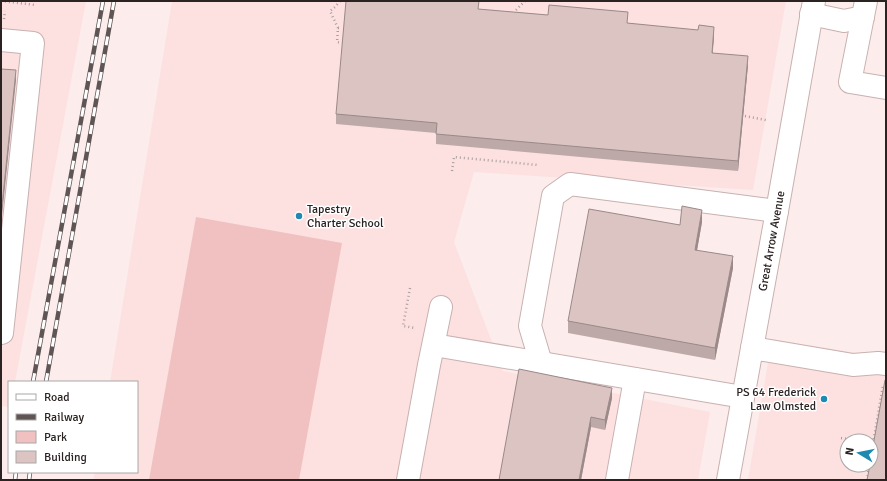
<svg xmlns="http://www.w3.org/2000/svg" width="887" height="481" viewBox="0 0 887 481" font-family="Signika,sans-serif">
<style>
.built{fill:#fce1e0;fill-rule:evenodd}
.green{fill:#f0c1c0}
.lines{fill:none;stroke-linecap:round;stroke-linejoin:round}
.minor-casing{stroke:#c8b1b0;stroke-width:24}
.path{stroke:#aa9d9d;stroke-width:2.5;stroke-dasharray:1 3;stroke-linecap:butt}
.minor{stroke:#fff;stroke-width:22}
.rail-casing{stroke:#605555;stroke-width:4.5}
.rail{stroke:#fff;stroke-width:3;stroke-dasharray:9;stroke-linecap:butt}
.wall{fill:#bda9a8}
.shaded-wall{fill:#9a8988}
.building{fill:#dcc4c3;stroke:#9a8988}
.poi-dot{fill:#2089b1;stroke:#fff;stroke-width:1.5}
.labels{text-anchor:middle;stroke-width:3;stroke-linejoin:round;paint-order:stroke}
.poi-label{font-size:12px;fill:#2b2222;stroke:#fff;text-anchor:start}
.street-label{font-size:12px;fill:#2b2222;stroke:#fff}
</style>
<rect width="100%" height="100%" fill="#fcecec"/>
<g class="built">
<polygon points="1,1 86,1 15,382 9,382 9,407 1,406"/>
<polygon points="172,1 786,1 753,190 474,172 454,242 503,371 710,412 698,480 93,480 95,472 137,472 137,382 110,382"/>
<path d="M772 339 886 358V480H748ZM847 441H871V465H847Z"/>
</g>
<polygon class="green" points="196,217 342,243 299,480 149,480"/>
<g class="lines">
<g class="minor-casing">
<g id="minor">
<polyline points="866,1 850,82 886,88"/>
<polyline points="811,14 844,21 863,17"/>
<polyline points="1,40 33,43 2,333 1,332"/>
<polyline points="434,345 743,397"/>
<polyline points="752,348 853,365 878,363 886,364"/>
<polyline points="541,363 530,326 553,196 570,184 777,211"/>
<polyline points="408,480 429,365 441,307"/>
<polyline points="617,480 635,379"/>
<path id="s1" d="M728 480 777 211 814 1"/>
</g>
</g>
<g class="path">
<polyline points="1,1 36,5"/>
<polyline points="340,1 335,7 330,11 338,28 337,42 342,43"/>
<polyline points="516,10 525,1"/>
<polyline points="4,19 5,11"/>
<polyline points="338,28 342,28"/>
<polyline points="745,116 766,120"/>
<polyline points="452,171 454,157 538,165"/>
<polyline points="410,288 403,326 415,328"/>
<polyline points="841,438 861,441"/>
<polyline points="871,455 883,385"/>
<polyline points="867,480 869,465"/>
</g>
<use href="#minor" class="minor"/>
<g class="rail-casing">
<g id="rail">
<polyline points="33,382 103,1"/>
<polyline points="46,382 114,1"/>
<polyline points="15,480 16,472"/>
<polyline points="29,480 30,472"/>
</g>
</g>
<use href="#rail" class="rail"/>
</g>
<g class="wall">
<polygon points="479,9 628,23 714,37 712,53 748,65 738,171 436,144 436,133 336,124 336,114"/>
<polygon points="702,222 697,250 733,268 715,360 568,333 568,321 680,225"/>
<polygon points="612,398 605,430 591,427 581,480 499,480"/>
</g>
<g class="shaded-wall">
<polygon points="714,27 714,37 712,62 712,53"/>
<polygon points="748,56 748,65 738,171 738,161"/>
<polygon points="16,70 16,80 1,225 1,215"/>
<polygon points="702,210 702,222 695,262 695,250"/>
<polygon points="733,256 733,268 715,360 715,348"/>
<polygon points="612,388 612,398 605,430 605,420"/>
<polygon points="591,417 591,427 581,480 579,480"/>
</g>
<g class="building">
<polygon points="346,1 479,1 478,9 548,15 549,5 628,12 627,23 698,30 699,25 714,27 712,53 748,56 738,161 436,134 437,123 336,114"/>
<polygon points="1,69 16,70 1,215"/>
<polygon points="682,206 702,210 695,250 733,256 715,348 568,321 589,209 680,225"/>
<polygon points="519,369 612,388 605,420 591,417 579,480 499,480"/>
<polygon points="885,380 886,380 886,480 867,480 870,465 871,465 871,457"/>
</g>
<g class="poi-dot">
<circle cx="299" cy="216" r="4"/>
<circle cx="824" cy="399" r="4"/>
</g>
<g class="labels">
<g class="poi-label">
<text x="307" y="213">Tapestry<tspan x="307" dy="14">Charter School</tspan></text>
<text x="816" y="396" text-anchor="end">PS 64 Frederick<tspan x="816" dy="14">Law Olmsted</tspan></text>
</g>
<g class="street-label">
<text dy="4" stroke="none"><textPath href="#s1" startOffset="243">Great Arrow Avenue</textPath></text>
</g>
</g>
<rect width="887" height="481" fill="none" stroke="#2b2222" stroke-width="4"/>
<rect x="8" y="381" width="130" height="92" fill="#ffffff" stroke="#aaa7a7"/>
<rect x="16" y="394" width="20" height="6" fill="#ffffff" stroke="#aaa7a7"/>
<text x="44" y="401" font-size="12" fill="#2b2222">Road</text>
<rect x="16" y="414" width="20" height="6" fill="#605555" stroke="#aaa7a7"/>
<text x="44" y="421" font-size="12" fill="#2b2222">Railway</text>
<rect x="16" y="431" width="20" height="12" fill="#f0c1c0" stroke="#aaa7a7"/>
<text x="44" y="441" font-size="12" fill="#2b2222">Park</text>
<rect x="16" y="451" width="20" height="12" fill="#dcc4c3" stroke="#aaa7a7"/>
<text x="44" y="461" font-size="12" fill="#2b2222">Building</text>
<g transform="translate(859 453) rotate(280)"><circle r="19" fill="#ffffff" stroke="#aaa7a7"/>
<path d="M0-3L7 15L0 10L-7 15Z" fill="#2089b1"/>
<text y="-6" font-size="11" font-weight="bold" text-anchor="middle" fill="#2b2222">N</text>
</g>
</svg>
